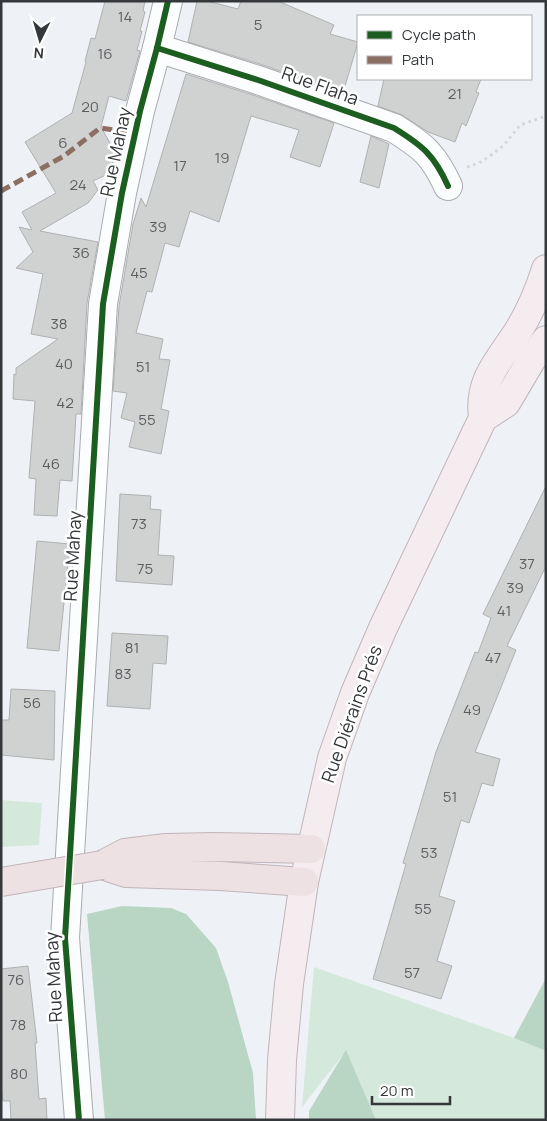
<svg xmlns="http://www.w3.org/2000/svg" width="547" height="1121" viewBox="0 0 547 1121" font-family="Manrope,sans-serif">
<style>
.green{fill:#d4e9dc}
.forest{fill:#b9d5c3}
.building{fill:#d0d1d1;stroke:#b0b1b1}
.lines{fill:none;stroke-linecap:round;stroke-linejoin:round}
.minor-casing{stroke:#a9acae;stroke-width:30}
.major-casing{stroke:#c2b4b9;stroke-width:30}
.highway-casing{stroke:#c2b4b9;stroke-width:30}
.path{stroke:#d4d6d7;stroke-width:3;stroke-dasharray:2.5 4;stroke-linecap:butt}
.minor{stroke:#fcfdfe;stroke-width:28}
.major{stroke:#f4ecee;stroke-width:28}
.highway{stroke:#eee1e3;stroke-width:28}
.highway-bridge-casing{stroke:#c2b4b9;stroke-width:30;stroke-linecap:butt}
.highway-bridge{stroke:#eee1e3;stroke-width:28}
.quiet{stroke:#8d6e63;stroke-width:5;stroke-dasharray:10 5;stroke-linecap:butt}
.cycleway-casing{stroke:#fff;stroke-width:9}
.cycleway{stroke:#1b5e20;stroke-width:6}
.labels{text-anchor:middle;stroke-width:5;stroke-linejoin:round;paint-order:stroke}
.number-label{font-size:15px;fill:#5b5e60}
.street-label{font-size:18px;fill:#34383a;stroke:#fff}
</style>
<rect width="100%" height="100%" fill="#eef2f6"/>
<g class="green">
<polygon points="1,800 42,803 39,845 1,847"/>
<polygon points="314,967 514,1038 546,1051 546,1120 376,1120 346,1051 302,1107"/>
</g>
<g class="forest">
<polygon points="122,906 171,908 186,914 216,948 228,982 253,1073 256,1120 105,1120 87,914"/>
<polygon points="546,978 546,1051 514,1038"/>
<polygon points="346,1050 376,1120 309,1120 309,1111"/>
</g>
<g class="building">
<polygon points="105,1 145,1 143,11 145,12 140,31 142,31 137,50 140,51 126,101 109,96 101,127 115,152 110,173 93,181 98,190 88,203 40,231 98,242 87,303 81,414 76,414 72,481 60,480 57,516 34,515 36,479 29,478 35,401 13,399 14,374 16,375 16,368 58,339 31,334 43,274 16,268 33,252 19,227 32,230 22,212 56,193 25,142 72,113 86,62 85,61 91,38 95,39"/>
<polygon points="197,1 207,1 238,9 241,1 278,1 334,25 330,34 358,42 343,93 263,65 188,42"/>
<polygon points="186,74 253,95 334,123 320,167 290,157 299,130 251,116 219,222 190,211 179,247 165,243 152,292 147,291 136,333 163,339 159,359 170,360 161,409 169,411 161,454 129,447 135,422 121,418 127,393 113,391 119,306 133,224 141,198 146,207"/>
<polygon points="384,79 481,79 476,92 479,93 466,126 462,123 455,142 428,132 402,115 378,106"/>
<polygon points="371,136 389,144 379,188 360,182"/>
<polygon points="546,486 546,566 507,646 516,650 475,752 500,759 493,786 482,783 469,823 461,820 439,896 455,901 437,961 452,966 441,999 373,979 406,864 403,863 436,752 475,652 478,653 491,618 483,614"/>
<polygon points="120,494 151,496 150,509 161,510 158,555 174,556 172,585 116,581"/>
<polygon points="37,541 70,544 59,651 27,648"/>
<polygon points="112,633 168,636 166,664 153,663 150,709 107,706"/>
<polygon points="11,689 55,691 54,760 1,755 1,720 9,720"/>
<polygon points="28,966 37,1043 35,1043 39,1099 46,1098 47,1120 11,1120 10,1101 3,1101 1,1088 1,969"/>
</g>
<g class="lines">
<g class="minor-casing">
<g id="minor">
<path d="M157 48 258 80 394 128C423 146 434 155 448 186"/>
<polyline points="79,1120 65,938 103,304 122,193 140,111 157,48 168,1"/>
</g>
</g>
<g class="major-casing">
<g id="major">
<polyline points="483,418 506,403 532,359 546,340"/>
<path d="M280 1120 282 1060 289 984 304 882 332 758 355 693 383 628 483 418C478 381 498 362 517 333 529 314 539 291 546 269"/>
</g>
</g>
<g class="highway-casing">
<g id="highway">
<polyline points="102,865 125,853 166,848 214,847 311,849"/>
<polyline points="102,865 126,873 220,876 304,882"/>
</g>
</g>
<polyline class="path" points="467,167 479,163 490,156 504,145 520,125 546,116"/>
<use href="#minor" class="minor"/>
<use href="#major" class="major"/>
<use href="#highway" class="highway"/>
<g class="highway-bridge-casing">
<polyline id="highway-bridge" points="1,882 102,865"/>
</g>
<use href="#highway-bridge" class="highway-bridge"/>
<polyline class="quiet" points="1,191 64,156 100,128 135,133"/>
<g class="cycleway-casing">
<g id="cycleway">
<path d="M157 48 258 80 394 128C423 146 434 155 448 186"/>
<polyline points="79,1120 65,938 103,304 122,193 140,111 157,48 168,1"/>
</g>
</g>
<use href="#cycleway" class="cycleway"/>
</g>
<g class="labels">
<g class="number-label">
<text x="125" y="22">14</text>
<text x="258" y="30">5</text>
<text x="105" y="59">16</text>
<text x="455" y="99">21</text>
<text x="90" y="112">20</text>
<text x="63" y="148">6</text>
<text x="222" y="163">19</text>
<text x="180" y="171">17</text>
<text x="78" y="190">24</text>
<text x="158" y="232">39</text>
<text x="81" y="258">36</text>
<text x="139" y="278">45</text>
<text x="59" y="329">38</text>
<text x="64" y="369">40</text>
<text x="143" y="372">51</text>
<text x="65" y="408">42</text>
<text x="147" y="425">55</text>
<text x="51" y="469">46</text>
<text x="139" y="529">73</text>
<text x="527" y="569">37</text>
<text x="145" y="574">75</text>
<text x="515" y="593">39</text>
<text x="504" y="616">41</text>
<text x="132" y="653">81</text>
<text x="493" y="663">47</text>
<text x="123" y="679">83</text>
<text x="32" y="708">56</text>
<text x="472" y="715">49</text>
<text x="450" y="802">51</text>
<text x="429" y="858">53</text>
<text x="423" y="914">55</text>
<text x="412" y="978">57</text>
<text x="16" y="985">76</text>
<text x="18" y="1030">78</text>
<text x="19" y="1079">80</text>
</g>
<g class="street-label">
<text transform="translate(320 86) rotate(20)" y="6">Rue Flaha</text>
<text transform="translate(116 152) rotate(-78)" y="6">Rue Mahay</text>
<text transform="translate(73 556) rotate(-87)" y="6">Rue Mahay</text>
<text transform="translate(352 714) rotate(-70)" y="6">Rue Diérains Prés</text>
<text transform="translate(54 977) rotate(-93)" y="6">Rue Mahay</text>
</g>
</g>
<rect width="547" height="1121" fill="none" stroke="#34383a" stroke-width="5"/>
<rect x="357" y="15" width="175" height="65" fill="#ffffff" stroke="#aeafb0"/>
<rect x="367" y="31" width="25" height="8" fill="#1b5e20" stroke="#aeafb0"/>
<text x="402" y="40" font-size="15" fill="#34383a">Cycle path</text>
<rect x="367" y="56" width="25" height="8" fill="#8d6e63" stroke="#aeafb0"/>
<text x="402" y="65" font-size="15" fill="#34383a">Path</text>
<g transform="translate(40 40) rotate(185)" stroke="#ffffff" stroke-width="4" paint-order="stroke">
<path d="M0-4L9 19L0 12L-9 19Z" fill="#34383a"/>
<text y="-8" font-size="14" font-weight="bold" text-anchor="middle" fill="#34383a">N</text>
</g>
<path d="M372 1096v8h78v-8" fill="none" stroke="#34383a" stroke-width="2.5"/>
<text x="380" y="1096" font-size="15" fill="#34383a" stroke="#ffffff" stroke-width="4" paint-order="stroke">20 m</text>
</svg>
